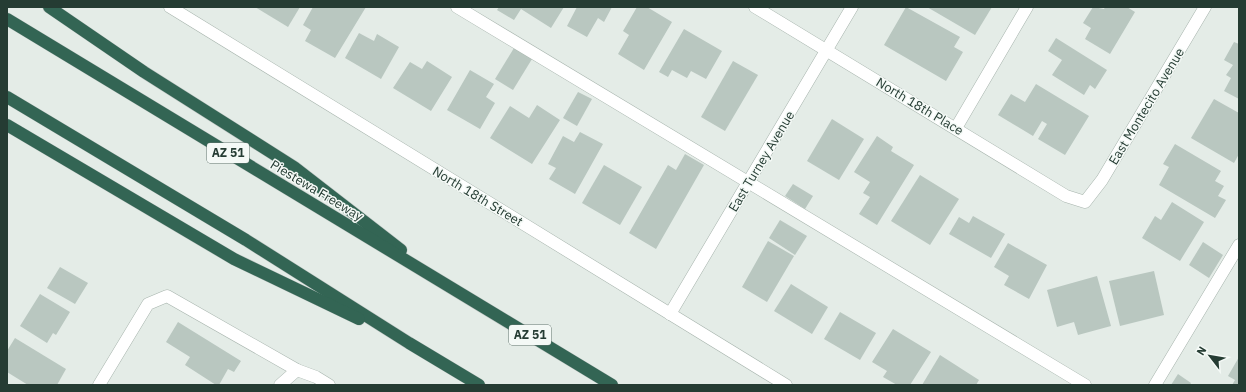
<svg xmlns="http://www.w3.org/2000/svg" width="1246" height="392" viewBox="0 0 1246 392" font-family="'IBM Plex Sans',sans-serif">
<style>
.building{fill:#b9c7c0}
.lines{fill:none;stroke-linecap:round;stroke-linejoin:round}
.minor-casing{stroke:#a7b4ad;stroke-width:13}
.highway-casing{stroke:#c2c8c6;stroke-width:13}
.minor{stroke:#fff;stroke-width:12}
.highway{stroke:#336554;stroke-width:12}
.labels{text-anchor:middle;stroke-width:3;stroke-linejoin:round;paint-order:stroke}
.shield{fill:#f4f9f6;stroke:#63756e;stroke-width:1}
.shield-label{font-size:12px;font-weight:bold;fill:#253c33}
.street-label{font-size:13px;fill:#253c33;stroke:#f4f9f6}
</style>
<rect width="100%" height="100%" fill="#e4ece7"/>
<g class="building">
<polygon points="255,7 300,7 288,27"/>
<polygon points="313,7 366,7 335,58 305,41 311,30 303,25"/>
<polygon points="499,7 564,7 551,28 521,9 514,20 497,10"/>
<polygon points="577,7 612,7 604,22 598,18 587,37 567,26"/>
<polygon points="637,7 647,7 672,22 644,70 618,54 629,35 623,31"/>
<polygon points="906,7 960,37 954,47 963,52 946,81 884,45"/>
<polygon points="927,7 992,7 975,35"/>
<polygon points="1093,7 1104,9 1105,7 1127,7 1135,12 1110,54 1085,39 1091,28 1083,23"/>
<polygon points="684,29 722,51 706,79 691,71 687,78 672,70 668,77 659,72"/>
<polygon points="359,33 374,41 377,34 399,47 381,79 345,58"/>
<polygon points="1056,38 1107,70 1095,89 1090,85 1084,95 1052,75 1062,60 1048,51"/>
<polygon points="1234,42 1239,44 1239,99 1224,91 1231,78 1226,75 1233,65 1224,60"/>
<polygon points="514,48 532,59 513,90 495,79"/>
<polygon points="427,61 452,77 431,111 393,88 410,62 422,69"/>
<polygon points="733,61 758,75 725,131 701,117"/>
<polygon points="470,70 494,84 486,97 495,103 480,129 447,110"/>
<polygon points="1036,84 1089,116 1065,155 1038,139 1047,124 1042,121 1033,136 998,115 1011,94 1025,102"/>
<polygon points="578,92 592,99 577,126 563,118"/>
<polygon points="1214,99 1239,113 1239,154 1234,163 1191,138"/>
<polygon points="537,105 560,120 532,164 490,138 510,106 529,118"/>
<polygon points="832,119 864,139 839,180 807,161"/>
<polygon points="580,132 603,144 575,194 549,179 556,168 548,164 563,136 574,142"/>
<polygon points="877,136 893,147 891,151 914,165 877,225 859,214 870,197 863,193 870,182 854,172"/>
<polygon points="1175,144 1221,171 1215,181 1224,186 1218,196 1226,200 1215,218 1159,185 1169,167 1163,164"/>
<polygon points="685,154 704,165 656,249 629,233 668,165 676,170"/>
<polygon points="604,165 642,187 620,225 582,203"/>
<polygon points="920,175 959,199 930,245 891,221"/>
<polygon points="793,184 813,196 805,209 785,196"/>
<polygon points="1172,202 1204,222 1180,261 1142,238 1155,216 1161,220"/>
<polygon points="973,216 1005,234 991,258 949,234 959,217 969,223"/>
<polygon points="780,220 807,236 795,255 769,238"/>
<polygon points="768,241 794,256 767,302 742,287"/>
<polygon points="1203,242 1223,255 1209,278 1189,265"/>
<polygon points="1008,243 1047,265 1029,299 1004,285 1009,276 994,267"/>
<polygon points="60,267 88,283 75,304 47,288"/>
<polygon points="1154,271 1164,315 1120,326 1109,281"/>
<polygon points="1097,276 1111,326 1078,335 1074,322 1057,327 1047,290"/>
<polygon points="791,284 828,307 812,334 774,311"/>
<polygon points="40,294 70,312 56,335 53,333 47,343 20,326"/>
<polygon points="840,312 876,333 860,360 824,339"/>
<polygon points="178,322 241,361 234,372 228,369 219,385 216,385 185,365 190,357 166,342"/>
<polygon points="893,329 931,352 910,385 897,385 883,377 887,371 872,362"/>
<polygon points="15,338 66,369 57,385 28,385 7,372 7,351"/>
<polygon points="940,355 979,380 976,385 922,385"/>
<polygon points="1239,357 1239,385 1232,385 1235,380 1228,376"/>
<polygon points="1178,374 1191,383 1190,385 1171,385"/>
</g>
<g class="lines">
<g class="minor-casing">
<g id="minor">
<polyline points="170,7 786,385"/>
<polyline points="457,7 1085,385"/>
<polyline points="755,7 1066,196 1085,202 1102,180 1205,7"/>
<polyline points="956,128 1027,7"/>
<polyline points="670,314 852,7"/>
<polyline points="99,385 148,304 167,296 297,370 316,377 329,385"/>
<polyline points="280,385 297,370"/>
<polyline points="1155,385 1239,245"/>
</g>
</g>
<g class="highway-casing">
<g id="highway">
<polyline points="49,7 144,72 294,167 401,250"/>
<polyline points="7,19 612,385"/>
<polyline points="7,97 246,240 409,343 479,385"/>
<polyline points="7,125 234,259 359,319"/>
</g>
</g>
<use href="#minor" class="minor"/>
<use href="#highway" class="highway"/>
</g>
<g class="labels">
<g class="shield">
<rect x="207" y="143" width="42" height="20" rx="3"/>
<rect x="509" y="325" width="42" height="20" rx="3"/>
</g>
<g class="shield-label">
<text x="228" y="157">AZ 51</text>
<text x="530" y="339">AZ 51</text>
</g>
<g class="street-label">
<text transform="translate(920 106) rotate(31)" y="5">North 18th Place</text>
<text transform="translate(1146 106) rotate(-59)" y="5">East Montecito Avenue</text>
<text transform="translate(761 161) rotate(-59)" y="5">East Turney Avenue</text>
<text transform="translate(317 190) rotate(31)" y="5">Piestewa Freeway</text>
<text transform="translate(478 196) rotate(31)" y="5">North 18th Street</text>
</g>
</g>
<rect width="1246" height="392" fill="none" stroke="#253c33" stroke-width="16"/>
<g transform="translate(1210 356) rotate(301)" stroke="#f4f9f6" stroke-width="3" paint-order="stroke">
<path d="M0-3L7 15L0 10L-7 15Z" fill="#253c33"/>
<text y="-6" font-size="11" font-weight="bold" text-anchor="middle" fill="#253c33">N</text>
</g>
</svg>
